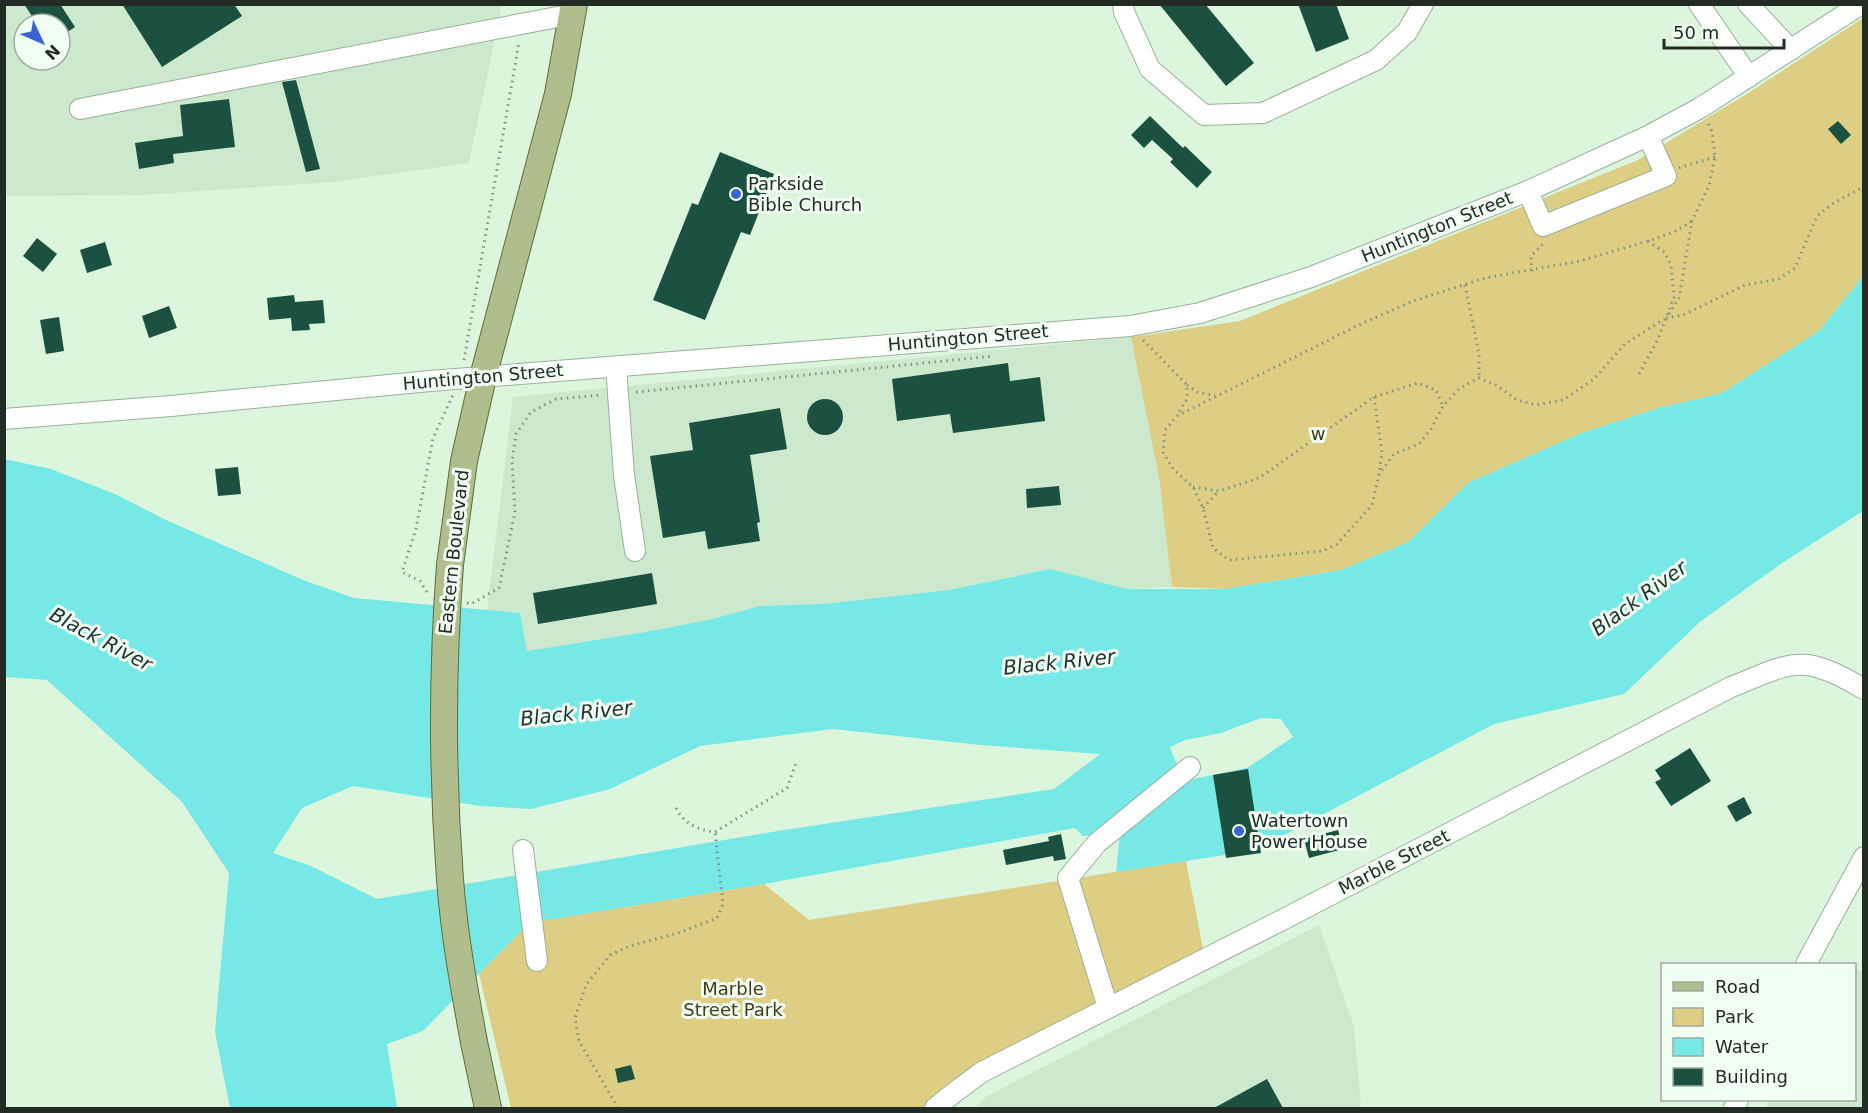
<svg xmlns="http://www.w3.org/2000/svg" width="1868" height="1113" viewBox="0 0 1868 1113" font-family="'DejaVu Sans',sans-serif">
<style>
.built{fill:#cce9cd;fill-rule:evenodd}
.green{fill:#dece83}
.water{fill:#76e8e6;fill-rule:evenodd}
.building{fill:#1c5141}
.lines{fill:none;stroke-linecap:round;stroke-linejoin:round}
.minor-casing{stroke:#99af99;stroke-width:22}
.major-casing{stroke:#5d6e37;stroke-width:28}
.path{stroke:#829383;stroke-width:3;stroke-dasharray:1.5 4.5;stroke-linecap:butt}
.minor{stroke:#fff;stroke-width:20}
.major{stroke:#b0bd8d;stroke-width:26}
.major-bridge-casing{stroke:#5d6e37;stroke-width:28;stroke-linecap:butt}
.major-bridge{stroke:#b0bd8d;stroke-width:26}
.poi-dot{fill:#3a62d3;stroke:#f0fff1;stroke-width:2}
.labels{text-anchor:middle;stroke-width:6;stroke-linejoin:round;paint-order:stroke}
.poi-label{font-size:18px;fill:#232c24;stroke:#f0fff1;text-anchor:start}
.street-label{font-size:18px;fill:#232c24;stroke:#f0fff1}
.park-label{font-size:18px;fill:#433b18;stroke:#f0fff1}
.water-label{font-size:20px;font-style:italic;fill:#1d3231;stroke:#f0fff1}
</style>
<rect width="100%" height="100%" fill="#dcf5dd"/>
<g class="built">
<path d="M4 5H502L469 163 332 182 141 195 5 196ZM24 24H60V60H24Z"/>
<polygon points="1131,337 1159,478 1172,587 1127,589 1049,569 949,590 823,604 527,651 520,613 487,610 513,397"/>
<polygon points="1319,925 1354,1026 1361,1108 976,1108 987,1096"/>
<polygon points="1855,968 1863,973 1863,1108 1765,1108 1770,1100 1854,1100"/>
</g>
<g class="green">
<polygon points="1863,18 1863,276 1819,331 1722,393 1659,408 1579,434 1468,483 1408,542 1341,570 1225,589 1172,587 1159,478 1131,337 1240,321 1638,160 1750,92"/>
<polygon points="1186,861 1203,949 994,1054 965,1071 923,1108 511,1108 479,974 529,923 764,884 809,920"/>
</g>
<path class="water" d="M1863 276V511L1782 563 1701 621 1624 694 1494 724 1284 835 1225 855 1116 872 1120 834 1083 836 1075 828 764 884 529 923 423 1031 387 1044 397 1108H230L215 1032 229 873 182 802 47 680 5 677 4 459 51 469 115 494 166 520 303 580 354 598 520 613 527 651 646 632 713 619 760 606 823 604 949 590 1050 569 1127 589H1225L1341 570 1408 542 1468 483 1579 434 1659 408 1722 393 1819 331ZM1261 718 1281 719 1293 737 1247 768 1193 779 1178 768 1170 747 1185 740 1221 733ZM833 729 980 745 1100 754 1054 789 778 831 377 899 311 866 273 853 302 808 353 786 480 806 531 809 610 789 700 746Z"/>
<g class="building">
<polygon points="24,4 60,4 75,27 60,37 60,24 37,24"/>
<polygon points="122,4 234,4 242,16 162,67"/>
<polygon points="1159,4 1205,4 1254,63 1226,86"/>
<polygon points="1298,4 1336,4 1349,39 1316,52"/>
<polygon points="296,80 320,169 306,172 282,82"/>
<polygon points="229,99 235,147 173,154 174,163 139,169 135,143 183,136 180,105"/>
<polygon points="1150,116 1183,148 1185,146 1212,172 1197,188 1170,162 1173,159 1152,140 1144,148 1131,135"/>
<polygon points="1838,121 1851,135 1841,144 1828,129"/>
<polygon points="720,152 774,174 750,235 741,232 705,320 653,300 692,203 698,205"/>
<polygon points="37,238 57,254 43,272 23,256"/>
<polygon points="105,242 112,265 87,273 80,250"/>
<polygon points="294,295 295,302 323,300 325,323 309,324 310,330 292,331 291,318 269,320 267,298"/>
<polygon points="169,306 177,328 149,338 142,316"/>
<polygon points="59,317 64,351 46,354 40,320"/>
<polygon points="1008,363 1010,381 1040,377 1045,421 953,433 950,414 897,421 892,379"/>
<circle cx="825" cy="417" r="18"/>
<polygon points="780,408 787,449 750,455 760,522 757,523 760,541 708,549 705,531 663,538 650,456 693,450 689,423"/>
<polygon points="238,467 241,494 218,496 215,469"/>
<polygon points="1059,486 1061,505 1027,508 1026,489"/>
<polygon points="652,573 657,604 538,624 533,593"/>
<polygon points="1690,748 1711,781 1671,806 1655,782 1661,779 1655,770"/>
<polygon points="1248,769 1261,853 1226,858 1213,775"/>
<polygon points="1744,797 1752,813 1736,822 1727,806"/>
<polygon points="1338,830 1343,849 1309,858 1304,839"/>
<polygon points="1061,834 1066,859 1054,861 1053,856 1006,865 1003,850 1049,841 1048,837"/>
<polygon points="631,1065 635,1079 618,1083 615,1069"/>
<polygon points="1267,1079 1283,1108 1214,1108"/>
</g>
<g class="lines">
<g class="minor-casing">
<g id="minor">
<polyline points="1123,4 1124,12 1150,69 1204,115 1263,113 1376,60 1407,32 1423,4"/>
<polyline points="1699,4 1749,77"/>
<polyline points="1748,4 1791,50"/>
<polyline points="80,109 573,14"/>
<polyline points="1528,191 1543,226 1666,176 1648,136"/>
<polyline points="616,367 624,475 635,551"/>
<polyline points="4,419 171,406 430,381 1130,326 1200,313 1311,277 1528,191 1648,136 1700,108 1861,4"/>
<polyline points="523,850 537,961"/>
<polyline points="1806,964 1864,857"/>
<polyline points="1108,1008 1068,878 1097,843 1190,767"/>
<path d="M935 1108 955 1092 982 1072 1282 920 1731 687C1754 679 1782 662 1807 665 1828 668 1846 679 1864 689"/>
<polyline points="1734,1108 1738,1100"/>
</g>
</g>
<g class="major-casing">
<g id="major">
<polyline points="450,565 464,461 483,377 558,94 574,4"/>
<polyline points="474,1042 488,1108"/>
</g>
</g>
<g class="path">
<polyline points="1679,168 1715,157"/>
<polyline points="1648,241 1664,252 1671,265 1674,297 1666,318 1625,344 1594,379 1563,400 1536,405 1517,400 1496,385 1479,378 1460,388 1443,406 1431,429 1419,444 1394,454 1379,474 1372,505 1337,544 1323,551 1229,560 1213,548 1203,508 1193,487 1173,469 1163,452 1165,430 1177,416 1363,323 1413,301 1485,278 1580,261 1648,241 1674,232 1692,221"/>
<polyline points="1532,271 1531,256 1544,243"/>
<polyline points="1465,285 1479,354 1479,378"/>
<polyline points="1669,314 1679,298 1692,221 1709,186 1715,157 1712,132 1708,123"/>
<polyline points="1666,318 1683,315 1745,285 1779,279 1795,268 1817,216 1835,202 1864,187"/>
<polyline points="1143,340 1187,385 1187,399 1177,415"/>
<polyline points="464,360 519,42"/>
<polyline points="1639,374 1656,343 1666,319"/>
<polyline points="1187,385 1199,393 1215,395"/>
<polyline points="636,392 994,356"/>
<polyline points="1374,397 1382,453 1379,473"/>
<polyline points="1193,487 1219,491 1259,478 1374,397 1418,383 1436,390 1443,406"/>
<polyline points="1203,508 1219,491"/>
<polyline points="427,592 420,581 402,572 416,529 433,438 453,395"/>
<polyline points="467,603 471,604 499,588 515,512 512,462 516,434 531,412 556,399 602,395"/>
<path d="M676 808C683 823 698 830 715 832L787 788 796 763"/>
<polyline points="618,1108 579,1041 575,1018 586,985 610,955 630,946 678,933 717,918 723,904 715,832"/>
</g>
<use href="#minor" class="minor"/>
<use href="#major" class="major"/>
<g class="major-bridge-casing">
<path id="major-bridge" d="M450 565C442 670 442 775 450 879 454 934 464 988 474 1042"/>
</g>
<use href="#major-bridge" class="major-bridge"/>
</g>
<g class="poi-dot">
<circle cx="736" cy="194" r="6"/>
<circle cx="1239" cy="831" r="6"/>
</g>
<g class="labels">
<g class="poi-label">
<text x="748" y="190">Parkside<tspan x="748" dy="21">Bible Church</tspan></text>
<text x="1251" y="827">Watertown<tspan x="1251" dy="21">Power House</tspan></text>
</g>
<g class="street-label">
<text transform="translate(1437 227) rotate(-22)" y="6">Huntington Street</text>
<text transform="translate(968 338) rotate(-5)" y="6">Huntington Street</text>
<text transform="translate(483 377) rotate(-5)" y="6">Huntington Street</text>
<text transform="translate(454 552) rotate(-84)" y="6">Eastern Boulevard</text>
<text transform="translate(1394 862) rotate(-27)" y="6">Marble Street</text>
</g>
<g class="park-label">
<text x="1318" y="440">w</text>
<text x="733" y="995">Marble<tspan x="733" dy="21">Street Park</tspan></text>
</g>
<g class="water-label">
<text transform="translate(1639 598) rotate(-36)" y="7">Black River</text>
<text transform="translate(101 639) rotate(28)" y="7">Black River</text>
<text transform="translate(1059 662) rotate(-6)" y="7">Black River</text>
<text transform="translate(576 713) rotate(-6)" y="7">Black River</text>
</g>
</g>
<rect width="1868" height="1113" fill="none" stroke="#232c24" stroke-width="12"/>
<rect x="1661" y="963" width="195" height="138" fill="#f0fff1" stroke="#9eab9f" stroke-width="1.5"/>
<rect x="1673" y="982" width="30" height="9" fill="#b0bd8d" stroke="#9eab9f" stroke-width="1.5"/>
<text x="1715" y="993" font-size="18" fill="#232c24">Road</text>
<rect x="1673" y="1008" width="30" height="18" fill="#dece83" stroke="#9eab9f" stroke-width="1.5"/>
<text x="1715" y="1023" font-size="18" fill="#232c24">Park</text>
<rect x="1673" y="1038" width="30" height="18" fill="#76e8e6" stroke="#9eab9f" stroke-width="1.5"/>
<text x="1715" y="1053" font-size="18" fill="#232c24">Water</text>
<rect x="1673" y="1068" width="30" height="18" fill="#1c5141" stroke="#9eab9f" stroke-width="1.5"/>
<text x="1715" y="1083" font-size="18" fill="#232c24">Building</text>
<g transform="translate(42 42) rotate(134)"><circle r="28" fill="#f0fff1" stroke="#9eab9f" stroke-width="1.5"/>
<path d="M0-4.5L10 22L0 15L-10 22Z" fill="#3a62d3"/>
<text y="-9" font-size="16" font-weight="bold" text-anchor="middle" fill="#232c24">N</text>
</g>
<path d="M1664 39v9h120v-9" fill="none" stroke="#232c24" stroke-width="3"/>
<text x="1673" y="39" font-size="18" fill="#232c24" stroke="#f0fff1" stroke-width="4.5" paint-order="stroke">50 m</text>
</svg>
